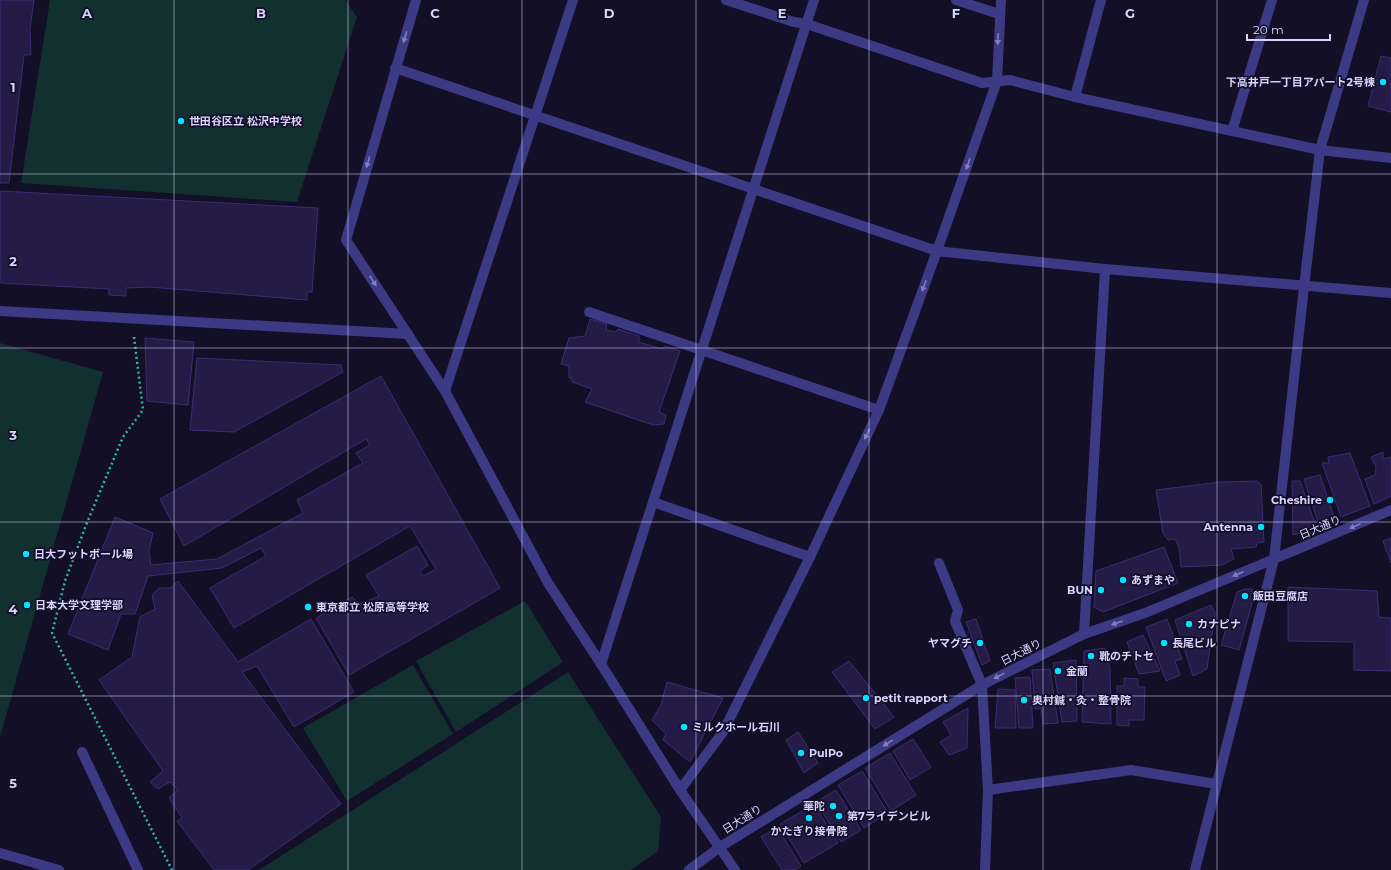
<svg xmlns="http://www.w3.org/2000/svg" width="1391" height="870" viewBox="0 0 1391 870" font-family="Montserrat,'Noto Sans JP',sans-serif">
<style>
.green{fill:#12302f}
.building{fill:#241b47;stroke:#3b2d73}
.lines{fill:none;stroke-linecap:round;stroke-linejoin:round}
.path{stroke:#2fb8b0;stroke-width:2.5;stroke-dasharray:2 3;stroke-linecap:butt}
.service{stroke:#3d3a85;stroke-width:10}
.minor{stroke:#3d3a85;stroke-width:10}
.oneway{fill:#837fbc}
.grid{fill:none;stroke:#d9d4ff;stroke-width:1;stroke-opacity:0.55}
.poi-dot{fill:#00e5ff;stroke:#130f26;stroke-width:1.5}
.labels{text-anchor:middle;stroke-width:3.5;stroke-linejoin:round;paint-order:stroke}
.poi-label{font-size:11px;font-weight:bold;fill:#d9d4ff;stroke:#130f26;text-anchor:start}
.street-label{font-size:11px;fill:#d9d4ff;stroke:#130f26}
.grid-label{font-size:13px;text-anchor:middle;font-weight:bold;fill:#d9d4ff;stroke:#130f26;stroke-width:3.5;stroke-linejoin:round;paint-order:stroke}
</style>
<rect width="100%" height="100%" fill="#130f26"/>
<g class="green">
<polygon points="50,0 345,0 357,17 297,202 21,183"/>
<polygon points="0,343 103,372 0,737"/>
<polygon points="525,601 563,662 456,732 416,661"/>
<polygon points="413,665 453,734 347,801 303,728"/>
<polygon points="568,672 661,817 658,851 631,870 259,870"/>
</g>
<g class="building">
<polygon points="0,0 34,0 30,29 31,55 24,55 9,183 0,183"/>
<polygon points="1381,56 1391,58 1391,112 1368,106"/>
<polygon points="0,191 318,208 312,292 307,292 307,300 149,287 126,288 126,296 109,295 109,289 0,283"/>
<polygon points="590,319 607,324 606,330 615,332 618,329 639,336 639,342 662,349 665,346 680,351 659,412 666,415 664,424 653,425 585,402 592,389 572,382 572,378 569,378 569,366 561,364 569,338 585,336"/>
<polygon points="145,338 194,342 188,405 147,401"/>
<polygon points="197,358 341,365 343,372 234,432 190,430"/>
<polygon points="381,376 500,588 349,675 316,618 352,597 360,604 379,596 366,575 417,546 428,565 420,571 423,576 436,569 410,526 234,628 210,588 266,556 261,548 222,568 148,576 135,614 121,614 108,650 68,634 115,517 153,533 149,551 151,565 217,559 303,513 297,500 363,463 356,453 370,445 366,439 184,546 160,499"/>
<polygon points="1383,452 1383,459 1391,457 1391,496 1374,504 1365,479 1375,475 1376,467 1371,457"/>
<polygon points="1350,453 1370,506 1341,517 1322,463 1329,463 1328,457"/>
<polygon points="1320,475 1335,520 1319,525 1304,479"/>
<polygon points="1257,481 1261,485 1264,542 1257,543 1256,547 1231,549 1234,559 1222,565 1181,567 1179,547 1175,539 1168,540 1163,533 1156,490 1220,482"/>
<polygon points="1292,481 1300,481 1317,529 1293,535"/>
<polygon points="1391,538 1391,563 1383,541"/>
<polygon points="1164,547 1178,583 1103,612 1094,607 1096,571"/>
<polygon points="178,581 238,662 311,619 354,692 294,727 257,666 242,672 341,804 248,870 214,870 177,821 182,818 169,798 178,790 170,782 158,789 150,782 163,771 99,680 132,657 140,617 155,609 152,595 159,588 171,588"/>
<polygon points="1288,587 1377,591 1379,617 1391,618 1391,671 1354,670 1354,642 1288,641"/>
<polygon points="1245,589 1252,589 1250,599 1253,600 1239,650 1221,645 1237,592"/>
<polygon points="1211,605 1215,613 1207,669 1193,676 1175,620"/>
<polygon points="976,619 990,661 982,665 966,622"/>
<polygon points="1167,619 1182,659 1175,661 1180,675 1166,681 1146,627"/>
<polygon points="1143,635 1160,671 1139,674 1127,642"/>
<polygon points="1105,648 1110,668 1111,724 1082,722 1084,651"/>
<polygon points="1076,660 1077,721 1062,722 1053,663"/>
<polygon points="849,661 894,717 875,729 832,672"/>
<polygon points="1050,669 1058,723 1043,724 1041,708 1035,709 1032,670"/>
<polygon points="1030,677 1033,728 1019,728 1015,678"/>
<polygon points="1124,678 1138,679 1138,687 1145,687 1144,720 1129,720 1129,726 1117,725 1117,686 1124,686"/>
<polygon points="667,682 723,698 690,762 663,740 666,734 652,720 661,705"/>
<polygon points="998,689 1015,690 1016,728 995,728"/>
<polygon points="968,708 967,748 949,755 940,742 951,735 943,722"/>
<polygon points="798,732 818,763 804,773 786,740"/>
<polygon points="913,739 931,767 910,780 893,751"/>
<polygon points="890,753 916,795 891,811 865,768"/>
<polygon points="862,771 888,813 864,828 838,785"/>
<polygon points="836,790 861,830 841,842 816,802"/>
<polygon points="814,804 838,843 804,863 780,824"/>
<polygon points="777,827 801,866 796,870 782,870 761,837"/>
</g>
<g class="lines">
<polyline class="path" points="134,337 143,410 123,437 86,525 65,581 52,633 172,870"/>
<g class="service">
<polyline points="726,0 794,22 807,24 982,83"/>
<polyline points="1075,97 1101,0"/>
<polyline points="1232,131 1272,0"/>
<polyline points="1304,287 1320,150 1364,0"/>
<polyline points="589,312 879,410"/>
<polyline points="653,502 810,557"/>
<polyline points="939,563 958,610 955,621 982,685 988,790 985,870"/>
<polyline points="1084,634 1105,269"/>
<polyline points="82,752 138,870"/>
<polyline points="988,790 1131,770 1216,784"/>
<polyline points="0,853 59,870"/>
</g>
<g class="minor">
<polyline points="416,0 346,240 445,391 548,583 601,664 680,790 735,870"/>
<polyline points="956,0 999,14"/>
<polyline points="395,68 937,251 1105,269 1391,293"/>
<polyline points="982,83 1010,80 1075,97 1320,150 1391,158"/>
<polyline points="0,311 408,334"/>
<polyline points="445,391 573,0"/>
<polyline points="601,664 814,0"/>
<polyline points="680,790 723,732 810,557 879,410 937,251 997,81 1001,0"/>
<polyline points="689,870 720,847 982,685 1084,634 1145,613 1391,510"/>
<polyline points="1195,870 1274,559 1304,287"/>
</g>
</g>
<defs><path id="oneway-solid" d="M-6-.8H1V-3.2L6.5 0L1 3.2V.8H-6Z"/></defs>
<g class="oneway">
<use href="#oneway-solid" transform="translate(405 37) rotate(107)"/>
<use href="#oneway-solid" transform="translate(998 39) rotate(92)"/>
<use href="#oneway-solid" transform="translate(368 162) rotate(106)"/>
<use href="#oneway-solid" transform="translate(968 164) rotate(109)"/>
<use href="#oneway-solid" transform="translate(373 281) rotate(57)"/>
<use href="#oneway-solid" transform="translate(924 286) rotate(110)"/>
<use href="#oneway-solid" transform="translate(867 434) rotate(115)"/>
<use href="#oneway-solid" transform="translate(1355 526) rotate(157)"/>
<use href="#oneway-solid" transform="translate(1238 574) rotate(157)"/>
<use href="#oneway-solid" transform="translate(1117 623) rotate(161)"/>
<use href="#oneway-solid" transform="translate(999 676) rotate(153)"/>
<use href="#oneway-solid" transform="translate(888 743) rotate(148)"/>
</g>
<path class="grid" d="M174 0V870M348 0V870M522 0V870M696 0V870M869 0V870M1043 0V870M1217 0V870M0 174H1391M0 348H1391M0 522H1391M0 696H1391"/>
<g class="poi-dot">
<circle cx="1383" cy="82" r="4"/>
<circle cx="181" cy="121" r="4"/>
<circle cx="1330" cy="500" r="4"/>
<circle cx="1261" cy="527" r="4"/>
<circle cx="26" cy="554" r="4"/>
<circle cx="1123" cy="580" r="4"/>
<circle cx="1101" cy="590" r="4"/>
<circle cx="1245" cy="596" r="4"/>
<circle cx="27" cy="605" r="4"/>
<circle cx="308" cy="607" r="4"/>
<circle cx="1189" cy="624" r="4"/>
<circle cx="980" cy="643" r="4"/>
<circle cx="1164" cy="643" r="4"/>
<circle cx="1091" cy="656" r="4"/>
<circle cx="1058" cy="671" r="4"/>
<circle cx="866" cy="698" r="4"/>
<circle cx="1024" cy="700" r="4"/>
<circle cx="684" cy="727" r="4"/>
<circle cx="801" cy="753" r="4"/>
<circle cx="833" cy="806" r="4"/>
<circle cx="839" cy="816" r="4"/>
<circle cx="809" cy="818" r="4"/>
</g>
<g class="labels">
<g class="poi-label">
<text x="1375" y="86" text-anchor="end">下高井戸一丁目アパート2号棟</text>
<text x="189" y="125">世田谷区立 松沢中学校</text>
<text x="1322" y="504" text-anchor="end">Cheshire</text>
<text x="1253" y="531" text-anchor="end">Antenna</text>
<text x="34" y="558">日大フットボール場</text>
<text x="1131" y="584">あずまや</text>
<text x="1093" y="594" text-anchor="end">BUN</text>
<text x="1253" y="600">飯田豆腐店</text>
<text x="35" y="609">日本大学文理学部</text>
<text x="316" y="611">東京都立 松原高等学校</text>
<text x="1197" y="628">カナピナ</text>
<text x="972" y="647" text-anchor="end">ヤマグチ</text>
<text x="1172" y="647">長尾ビル</text>
<text x="1099" y="660">靴のチトセ</text>
<text x="1066" y="675">金蘭</text>
<text x="874" y="702">petit rapport</text>
<text x="1032" y="704">奥村鍼・灸・整骨院</text>
<text x="692" y="731">ミルクホール石川</text>
<text x="809" y="757">PulPo</text>
<text x="825" y="810" text-anchor="end">華陀</text>
<text x="847" y="820">第7ライデンビル</text>
<text x="809" y="835" text-anchor="middle">かたぎり接骨院</text>
</g>
<g class="street-label">
<text transform="translate(1320 527) rotate(-23)" y="4">日大通り</text>
<text transform="translate(1021 652) rotate(-27)" y="4">日大通り</text>
<text transform="translate(742 819) rotate(-32)" y="4">日大通り</text>
</g>
</g>
<g class="grid-label">
<text x="87" y="18">A</text>
<text x="261" y="18">B</text>
<text x="435" y="18">C</text>
<text x="609" y="18">D</text>
<text x="782" y="18">E</text>
<text x="956" y="18">F</text>
<text x="1130" y="18">G</text>
<text x="13" y="92">1</text>
<text x="13" y="266">2</text>
<text x="13" y="440">3</text>
<text x="13" y="614">4</text>
<text x="13" y="788">5</text>
</g>
<path d="M1247 34v6h83v-6" fill="none" stroke="#d9d4ff" stroke-width="2"/>
<text x="1253" y="34" font-size="12" fill="#d9d4ff" stroke="#130f26" stroke-width="3" paint-order="stroke">20 m</text>
</svg>
